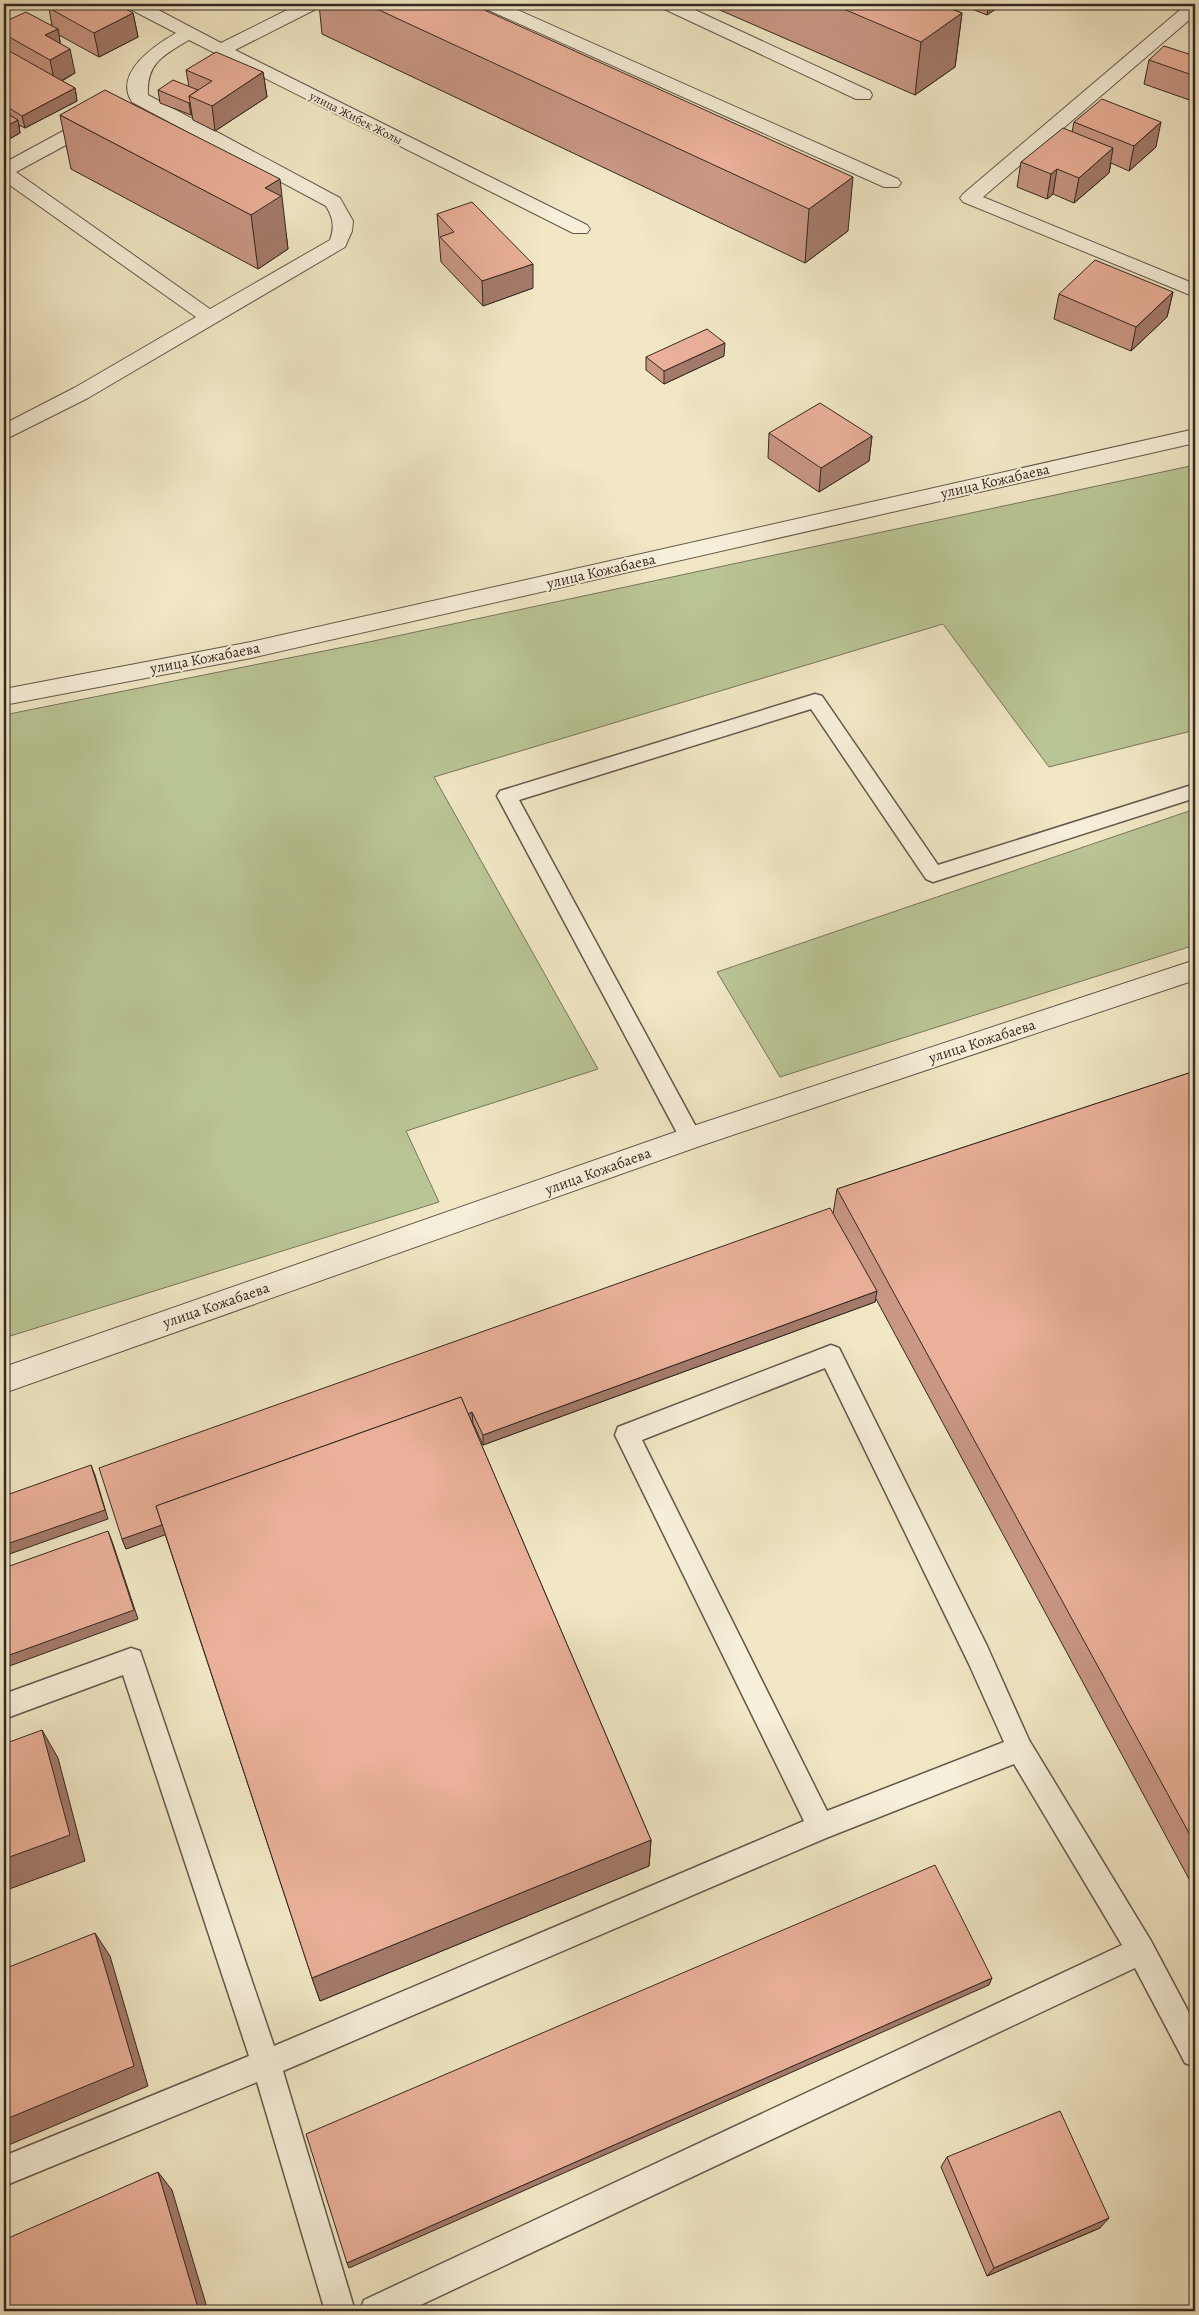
<svg xmlns="http://www.w3.org/2000/svg" width="1199" height="2315" viewBox="0 0 1199 2315" font-family="Alegreya,serif">
<style>
.green{fill:#bac595;stroke:#77765c}
.lines{fill:none;stroke-linecap:round;stroke-linejoin:round}
.service-casing{stroke:#63584b;stroke-width:3}
.minor-casing{stroke:#63584b;stroke-width:2}
.service{fill:#f6efd9;fill-rule:evenodd}
.minor{fill:#f6efd9;fill-rule:evenodd}
.wall{fill:#c99784;stroke:#342822}
.shaded-wall{fill:#a47b6b;stroke:#342822}
.building{fill:#eab099;stroke:#342822}
.labels{text-anchor:middle;stroke-width:4;stroke-linejoin:round;paint-order:stroke}
.far-street-label{font-size:12px;fill:#342822;stroke:#f6efd9}
.street-label{font-size:15px;fill:#342822;stroke:#f6efd9}
</style>
<rect width="100%" height="100%" fill="#f1e7c5"/>
<filter id="stains"><feTurbulence type="fractalNoise" baseFrequency=".004" numOctaves="4"/><feColorMatrix values="0 0 0 0 .2 0 0 0 0 .09 0 0 0 0 .02 0 0 0 .5 -.17"/></filter>
<radialGradient id="worn" r=".72"><stop offset=".6" stop-color="#630" stop-opacity="0"/><stop offset="1" stop-color="#630" stop-opacity=".3"/></radialGradient>
<g class="green">
<polygon points="1195,465 1195,730 1049,767 943,624 434,777 598,1069 406,1131 439,1202 4,1338 4,715 364,643"/>
<polygon points="1195,809 1195,945 780,1077 717,972"/>
</g>
<g class="lines">
<g class="service-casing">
<g id="service">
<polygon points="815,694 822,696 938,865 1195,784 1195,798 933,882 926,879 811,709 519,800 702,1138 699,1144 691,1147 683,1144 497,796 500,791"/>
<path d="M831 1345 839 1348 987 1646 1029 1740 1151 1941 1195 2024V2067L1185 2063 1135 1968 408 2311H360L364 2300 1122 1945 1014 1764 826 1838 283 2071 355 2311H325L257 2082 4 2186V2156L249 2056 123 1675 4 1719V1694L131 1648 140 1651 274 2046 804 1821 615 1435 618 1427ZM825 1368 969 1664 1004 1742 827 1811 642 1440Z"/>
</g>
</g>
<g class="minor-casing">
<g id="minor">
<path d="M125 4H147L221 43 299 4H321L318 8 235 50 587 225 590 229 587 233H573L189 40C164 55 146 63 148 95L340 198 353 221 352 231 345 247 88 398 4 440V424L74 388 196 317 4 181V163L89 117H103L105 121 103 125 16 172 210 309 330 240C335 226 333 218 326 206L132 102C113 73 155 45 176 33L128 8Z"/>
<polygon points="481,4 504,4 898,179 901,183 898,187 884,187 484,8"/>
<polygon points="659,4 682,4 870,91 872,95 870,99 856,99 662,8"/>
<polygon points="1187,4 1195,4 1195,15 983,197 1195,284 1195,297 963,202 960,198 963,194"/>
<polygon points="1195,429 1195,443 251,658 4,705 4,689 251,642"/>
<polygon points="1195,960 1195,980 700,1146 4,1393 4,1367 681,1130"/>
</g>
</g>
<use href="#service" class="service"/>
<use href="#minor" class="minor"/>
</g>
<g class="wall">
<polygon points="177,4 190,4 184,7"/>
<polygon points="319,4 471,4 848,231 805,263 322,34"/>
<polygon points="706,4 938,4 962,13 955,67 915,95"/>
<polygon points="959,4 1003,4 987,15"/>
<polygon points="49,8 133,13 138,37 99,57 59,35 60,43 75,73 62,81 75,88 77,101 25,128 19,125 20,133 4,142 4,22 52,26"/>
<polygon points="1195,56 1195,102 1144,84 1149,60"/>
<polygon points="186,70 263,72 267,97 215,131 193,120 192,115 191,115 160,103 158,90 189,87"/>
<polygon points="60,115 286,233 288,249 258,269 71,169"/>
<polygon points="1074,122 1156,147 1129,171 1111,163 1109,173 1074,203 1053,194 1047,199 1017,187 1021,162 1072,132"/>
<polygon points="437,214 533,288 483,306 441,262"/>
<polygon points="1173,292 1167,317 1131,351 1054,319 1059,294"/>
<polygon points="724,356 664,384 646,370 646,357"/>
<polygon points="769,433 872,436 869,461 819,492 768,458"/>
<polygon points="1195,1071 1195,1890 876,1299 875,1302 483,1445 473,1423 472,1423 651,1840 649,1866 320,2001 312,1978 165,1534 126,1549 122,1539 833,1214 837,1189"/>
<polygon points="947,2157 1100,2228 987,2276 941,2167"/>
</g>
<g class="shaded-wall">
<polygon points="183,4 190,4 184,7"/>
<polygon points="989,4 1003,4 987,15"/>
<polygon points="133,13 138,37 99,57 94,33"/>
<polygon points="962,13 955,67 915,95 921,42"/>
<polygon points="58,29 62,53 45,35"/>
<polygon points="70,49 75,73 55,84 50,60"/>
<polygon points="263,72 267,97 215,131 212,106"/>
<polygon points="75,88 77,101 25,128 22,116"/>
<polygon points="190,102 192,115 191,115 189,103"/>
<polygon points="18,120 20,133 4,142 4,127"/>
<polygon points="1161,122 1156,147 1129,171 1134,146"/>
<polygon points="1113,148 1109,173 1074,203 1079,178"/>
<polygon points="1057,169 1053,194 1047,199 1051,174"/>
<polygon points="853,177 848,231 805,263 809,209"/>
<polygon points="280,179 288,249 258,269 251,215 265,188"/>
<polygon points="533,264 533,288 483,306 482,281"/>
<polygon points="1173,292 1167,317 1131,351 1136,327"/>
<polygon points="725,343 724,356 664,384 664,371"/>
<polygon points="872,436 869,461 819,492 821,468"/>
<polygon points="877,1291 875,1302 483,1445 483,1435"/>
<polygon points="472,1412 473,1423 126,1549 122,1539"/>
<polygon points="91,1465 95,1475 108,1519 4,1556 4,1545"/>
<polygon points="108,1531 112,1541 138,1619 4,1668 4,1657"/>
<polygon points="42,1730 58,1758 85,1861 4,1891 4,1859"/>
<polygon points="651,1840 649,1866 320,2001 312,1978"/>
<polygon points="95,1933 110,1956 148,2086 4,2147 4,2120"/>
<polygon points="992,1978 989,1985 349,2268 347,2263"/>
<polygon points="158,2172 172,2190 208,2311 191,2311"/>
<polygon points="1109,2218 1100,2228 987,2276 994,2268"/>
</g>
<g class="building">
<polygon points="58,4 116,4 133,13 94,33 49,8"/>
<polygon points="366,4 471,4 853,177 809,209"/>
<polygon points="832,4 938,4 962,13 921,42"/>
<polygon points="26,12 58,29 45,35 70,49 50,60 4,34 4,22"/>
<polygon points="1164,46 1195,56 1195,76 1149,60"/>
<polygon points="4,48 75,88 22,116 4,105"/>
<polygon points="216,52 263,72 212,106 189,96 212,81 186,70"/>
<polygon points="173,80 198,90 189,96 190,102 189,103 158,90"/>
<polygon points="105,90 280,179 265,188 281,196 251,215 60,115"/>
<polygon points="1102,99 1161,122 1134,146 1074,122"/>
<polygon points="4,112 18,120 4,127"/>
<polygon points="1063,128 1113,148 1079,178 1057,169 1051,174 1021,162"/>
<polygon points="472,202 533,264 482,281 440,237 454,232 437,214"/>
<polygon points="1095,260 1173,292 1136,327 1059,294"/>
<polygon points="707,329 725,343 664,371 646,357"/>
<polygon points="820,403 872,436 821,468 769,433"/>
<polygon points="1195,1071 1195,1844 837,1189"/>
<polygon points="830,1208 877,1291 483,1435 472,1412 468,1414 461,1397 156,1506 162,1525 122,1539 99,1468"/>
<polygon points="461,1397 651,1840 312,1978 156,1506"/>
<polygon points="91,1465 105,1510 4,1545 4,1496"/>
<polygon points="108,1531 134,1610 4,1657 4,1568"/>
<polygon points="42,1730 70,1835 4,1859 4,1744"/>
<polygon points="935,1865 992,1978 347,2263 306,2134"/>
<polygon points="95,1933 134,2066 4,2120 4,1969"/>
<polygon points="1060,2111 1109,2218 994,2268 947,2157"/>
<polygon points="158,2172 198,2308 191,2311 4,2311 4,2240"/>
</g>
<g class="labels">
<g class="far-street-label">
<text transform="translate(356 118) rotate(27)" y="4">улица Жибек Жолы</text>
</g>
<g class="street-label">
<text transform="translate(995 481) rotate(-13)" y="5">улица Кожабаева</text>
<text transform="translate(601 571) rotate(-13)" y="5">улица Кожабаева</text>
<text transform="translate(205 658) rotate(-11)" y="5">улица Кожабаева</text>
<text transform="translate(982 1041) rotate(-18)" y="5">улица Кожабаева</text>
<text transform="translate(598 1171) rotate(-20)" y="5">улица Кожабаева</text>
<text transform="translate(216 1305) rotate(-19)" y="5">улица Кожабаева</text>
</g>
</g>
<rect width="1199" height="2315" fill="none" stroke="#f1e7c5" stroke-width="20"/>
<rect x="5" y="5" width="1189" height="2305" fill="none" stroke="#342822" stroke-width="2.5"/>
<rect x="10" y="10" width="1179" height="2295" fill="none" stroke="#342822"/>
<rect width="100%" height="100%" filter="url(#stains)"/>
<rect width="100%" height="100%" fill="url(#worn)"/>
</svg>
